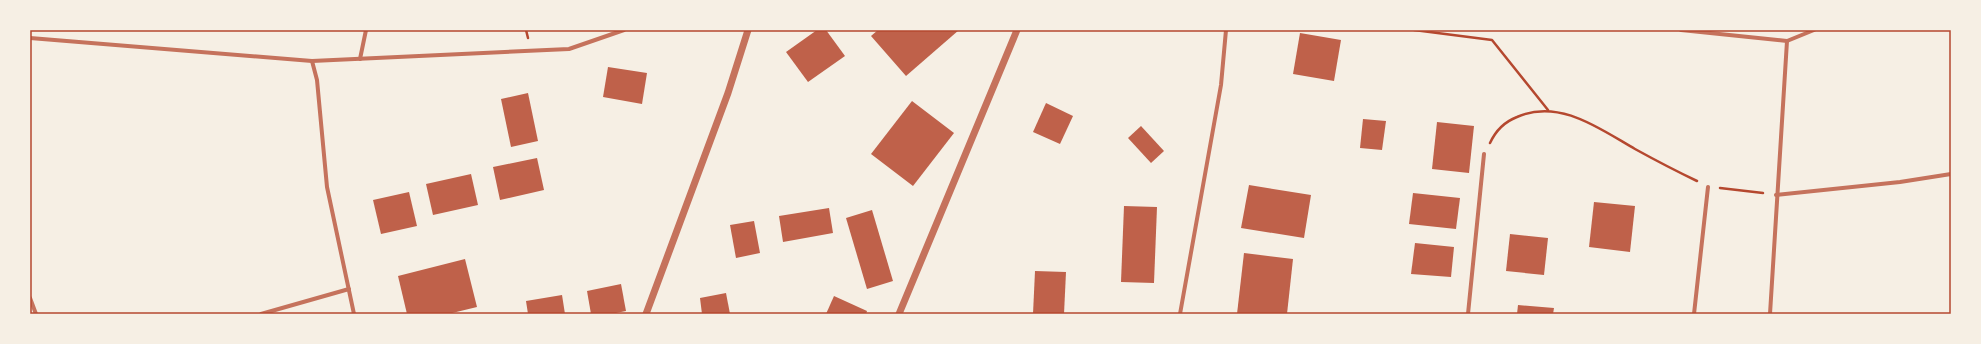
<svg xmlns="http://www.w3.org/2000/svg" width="1981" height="344" viewBox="0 0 1981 344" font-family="'Archivo Narrow',sans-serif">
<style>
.building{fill:#bf614a}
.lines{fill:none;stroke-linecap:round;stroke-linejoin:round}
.path{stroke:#b5482f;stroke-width:2.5}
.minor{stroke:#c5725c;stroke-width:4}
.tertiary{stroke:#c5725c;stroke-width:7}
.neatline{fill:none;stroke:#b5482f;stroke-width:1.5}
</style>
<rect width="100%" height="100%" fill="#f6efe4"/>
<g class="building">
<polygon points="817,30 826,30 845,56 808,82 786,52"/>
<polygon points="878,30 959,30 906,76 871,36"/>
<polygon points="1300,33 1341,40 1334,81 1293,74"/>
<polygon points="608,67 647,73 642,104 603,97"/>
<polygon points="528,93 538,141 511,147 501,99"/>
<polygon points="912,101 954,133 913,186 871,154"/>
<polygon points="1046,103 1073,116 1060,144 1033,132"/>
<polygon points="1363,119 1386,121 1382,150 1360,148"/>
<polygon points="1437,122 1474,126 1469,173 1432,169"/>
<polygon points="1141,126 1164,151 1151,163 1128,138"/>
<polygon points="537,158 544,190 500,200 493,167"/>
<polygon points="471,174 478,205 433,215 426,184"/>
<polygon points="1249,185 1311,195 1304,238 1241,228"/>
<polygon points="409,192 417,226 381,234 373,200"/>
<polygon points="1413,193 1460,198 1456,229 1409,224"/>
<polygon points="1594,202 1635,206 1630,252 1589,247"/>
<polygon points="1124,206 1157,207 1154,283 1121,282"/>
<polygon points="829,208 833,233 783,242 779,216"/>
<polygon points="872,210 893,281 867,289 846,218"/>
<polygon points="754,221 760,253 736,258 730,225"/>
<polygon points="1510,234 1548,238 1544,275 1506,271"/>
<polygon points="1415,243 1454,247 1451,277 1411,274"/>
<polygon points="1244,253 1293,259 1287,314 1237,314"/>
<polygon points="465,259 477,307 448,314 407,314 398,276"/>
<polygon points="1035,271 1066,272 1064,314 1033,314"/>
<polygon points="621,284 626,311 611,314 591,314 587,291"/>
<polygon points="726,293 730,314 702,314 700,298"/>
<polygon points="562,295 565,314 528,314 526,301"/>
<polygon points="834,296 867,311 866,314 826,314"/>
<polygon points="1518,305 1554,308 1553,314 1517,314"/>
</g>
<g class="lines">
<g class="path">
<polyline points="526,30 528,38"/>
<polyline points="1414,30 1492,40 1548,110"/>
<path d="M1490 143C1496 130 1504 122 1517 117 1559 98 1600 129 1635 149 1655 160 1676 171 1697 181"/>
<polyline points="1720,188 1763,193"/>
</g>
<g class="minor">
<polyline points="1681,30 1787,41 1814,30"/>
<polyline points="30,38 312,61 569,49 624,30"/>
<polyline points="360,59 366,30"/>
<polyline points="312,61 317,80 327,187 354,314"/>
<polyline points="1776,195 1900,182 1951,174"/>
<polyline points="30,298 36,314"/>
<polyline points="261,314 349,289"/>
<polyline points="1180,314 1221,85 1226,30"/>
<polyline points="1468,314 1484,154"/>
<polyline points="1694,314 1708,187"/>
<polyline points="1770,314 1787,41"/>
</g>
<g class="tertiary">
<polyline points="646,314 728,93 748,30"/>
<polyline points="899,314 1017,30"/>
</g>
</g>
<rect width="1981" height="344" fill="none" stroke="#f6efe4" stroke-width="62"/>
<rect x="31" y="31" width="1919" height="282" class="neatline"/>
</svg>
